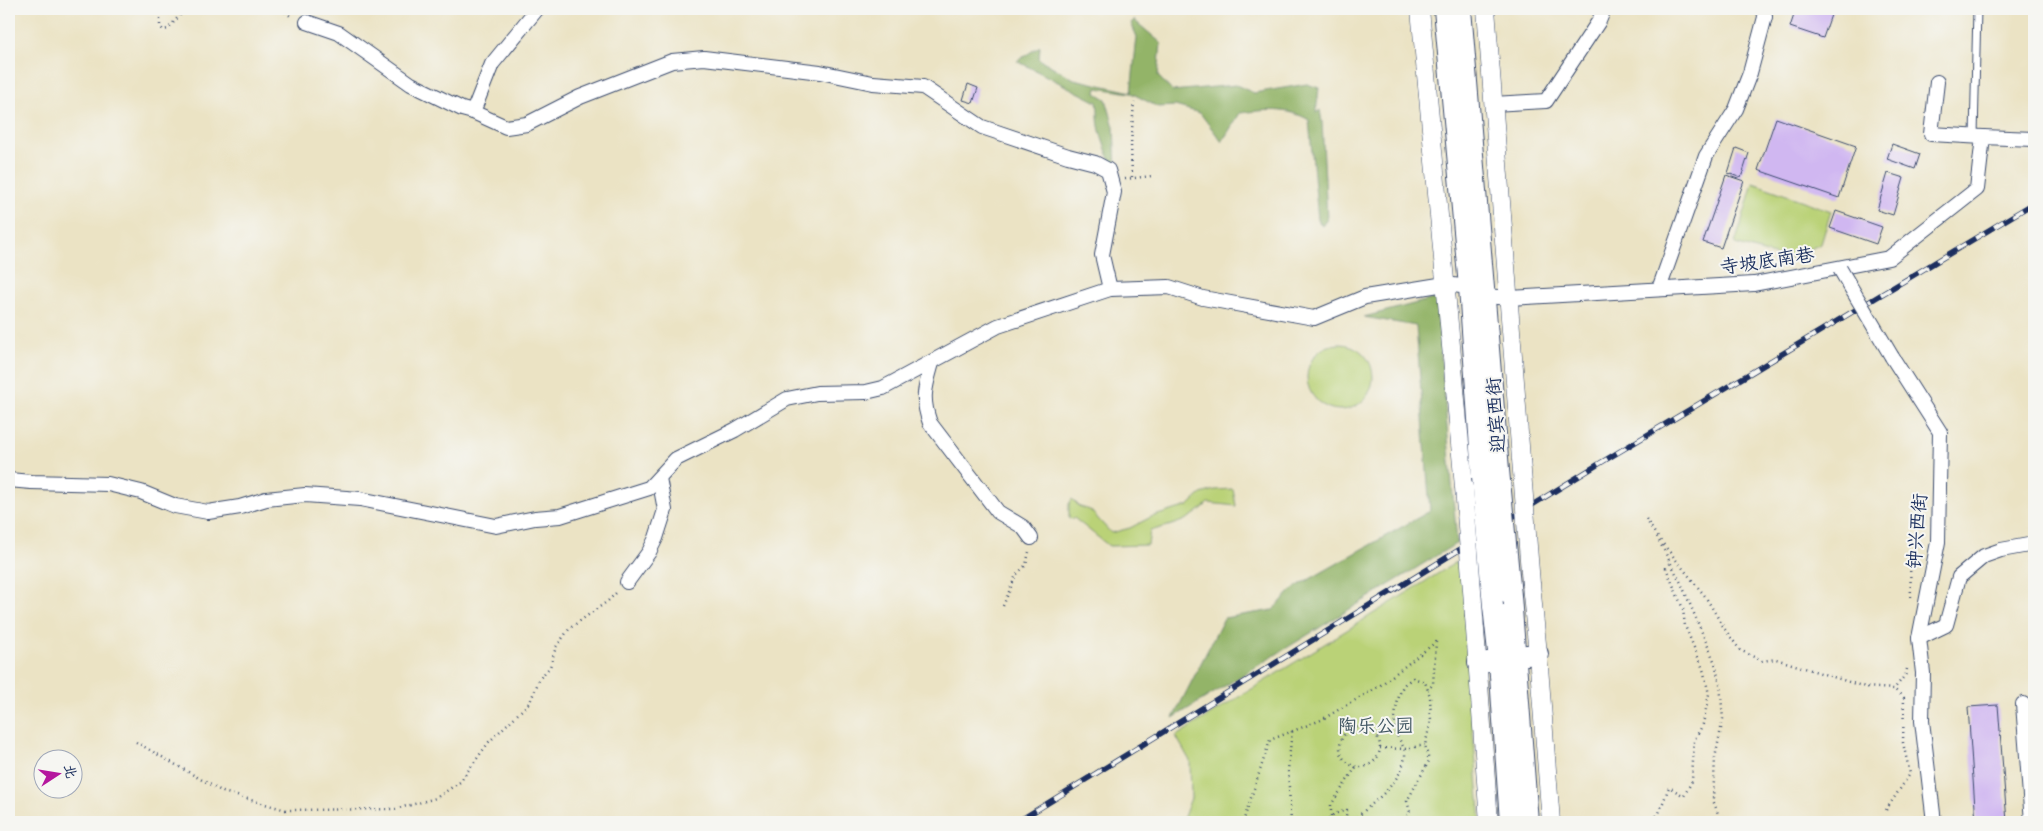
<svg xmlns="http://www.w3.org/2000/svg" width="2043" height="831" viewBox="0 0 2043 831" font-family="'Gochi Hand','LXGW WenKai TC',sans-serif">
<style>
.green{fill:#bad277;stroke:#6a806a}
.forest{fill:#93b468;stroke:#577263}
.building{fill:#d0b7f1}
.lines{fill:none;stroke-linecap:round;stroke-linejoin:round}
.service-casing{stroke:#3a4a6d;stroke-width:9}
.minor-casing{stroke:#3a4a6d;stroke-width:16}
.tertiary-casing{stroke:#3a4a6d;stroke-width:19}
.secondary-casing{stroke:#3a4a6d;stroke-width:22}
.path{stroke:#3a4a6d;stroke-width:2.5;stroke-dasharray:1 4;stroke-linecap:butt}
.service{stroke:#fff;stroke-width:7}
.minor{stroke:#fff;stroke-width:14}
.tertiary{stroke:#fff;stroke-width:18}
.secondary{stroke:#fff;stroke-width:20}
.rail-casing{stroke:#1b2f5e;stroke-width:5.5}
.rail{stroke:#f6f6f2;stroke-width:4;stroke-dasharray:11;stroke-linecap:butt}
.minor-bridge-casing{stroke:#3a4a6d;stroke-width:16;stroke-linecap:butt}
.tertiary-bridge-casing{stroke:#3a4a6d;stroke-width:19;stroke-linecap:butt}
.secondary-bridge-casing{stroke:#3a4a6d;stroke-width:22;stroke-linecap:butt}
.minor-bridge{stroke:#fff;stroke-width:14}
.tertiary-bridge{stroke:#fff;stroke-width:18}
.secondary-bridge{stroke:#fff;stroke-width:20}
.labels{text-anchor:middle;stroke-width:4;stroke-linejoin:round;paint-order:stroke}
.street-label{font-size:19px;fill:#1b2f5e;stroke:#f6f6f2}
.park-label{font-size:19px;fill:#435864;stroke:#f6f6f2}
</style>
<rect width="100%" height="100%" fill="#f6f6f2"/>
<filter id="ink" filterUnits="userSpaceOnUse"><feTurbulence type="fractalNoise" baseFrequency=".02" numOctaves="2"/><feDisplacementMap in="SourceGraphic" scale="10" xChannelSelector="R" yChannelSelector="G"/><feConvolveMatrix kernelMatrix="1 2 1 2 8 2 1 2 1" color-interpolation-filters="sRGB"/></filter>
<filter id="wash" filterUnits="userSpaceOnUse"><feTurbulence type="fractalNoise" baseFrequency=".0096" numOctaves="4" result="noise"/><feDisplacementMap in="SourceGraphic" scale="20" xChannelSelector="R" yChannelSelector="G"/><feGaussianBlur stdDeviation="1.12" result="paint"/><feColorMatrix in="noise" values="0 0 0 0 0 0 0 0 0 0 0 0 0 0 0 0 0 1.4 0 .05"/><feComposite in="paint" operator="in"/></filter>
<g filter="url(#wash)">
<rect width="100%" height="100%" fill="#ebe3c4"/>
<g class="green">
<polygon points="1753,183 1831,211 1821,244 1788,259 1735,244"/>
<circle cx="1340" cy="377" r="33"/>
<path d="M1233 489 1236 506 1208 503C1189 522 1175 524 1150 531L1148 545 1109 546 1074 518 1069 519V504L1072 499 1080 507 1090 510 1111 533 1130 528 1151 517 1188 506 1201 494 1215 490Z"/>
<polygon points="1463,558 1469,685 1481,822 1182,822 1191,798 1190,761 1176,736"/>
</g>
<g class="forest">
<path d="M1134 20 1161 43 1158 76 1172 91 1236 85 1254 93 1307 84 1319 88 1316 113 1320 110 1322 122 1327 219 1322 226 1318 220 1309 120C1288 107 1264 110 1240 113L1222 142 1200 113 1175 106 1158 107 1131 93 1097 88 1096 93 1106 99 1114 127 1116 169C1108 158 1098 131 1098 117 1098 111 1098 108 1097 102L1017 61 1040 46 1039 59 1074 79 1131 92 1137 37 1131 23Z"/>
<polygon points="1436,298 1457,543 1173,718 1224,618 1273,610 1294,588 1430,511 1416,326 1364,317"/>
</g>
<g id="blocks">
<g class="building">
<polygon points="1796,9 1833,9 1823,38 1790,27"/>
<polygon points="968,84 978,88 973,103 963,100"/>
<polygon points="1776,118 1856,146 1839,198 1758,170"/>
<polygon points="1892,144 1920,154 1915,169 1887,159"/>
<polygon points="1736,148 1749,153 1741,178 1728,173"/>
<polygon points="1888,173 1904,178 1893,215 1877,210"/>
<polygon points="1726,175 1744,181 1721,248 1703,242"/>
<polygon points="1836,211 1882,227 1876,244 1830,228"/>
<polygon points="1998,705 2007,822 1976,822 1968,707"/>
</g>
</g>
</g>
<g filter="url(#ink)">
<use href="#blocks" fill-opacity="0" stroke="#3a4a6d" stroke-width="1"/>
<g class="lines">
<g class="service-casing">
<polyline id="service" points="1974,136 1977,9"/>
</g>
<g class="minor-casing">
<g id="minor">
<polyline points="307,22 339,33 411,84 462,109 473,112 506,127 527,124 580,97 672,61 704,58 820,72 873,83 923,87 982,127 1068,156 1095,163 1108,170 1114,192 1102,255 1110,289"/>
<polyline points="1493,104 1546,101 1599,21 1604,9"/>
<polyline points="473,112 492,64 537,9"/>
<polyline points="1983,137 2034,139"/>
<polyline points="1659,289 1706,156 1736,109 1750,73 1765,17 1764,9"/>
<polyline points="1486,296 1509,298 1754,284 1889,258 1977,189 1983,137 1931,134 1937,82"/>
<polyline points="1892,357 1940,432 1938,542 1919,638 1923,673 1922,721 1934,822"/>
<path d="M932 363C925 388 921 398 930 423L998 512 1023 527 1031 538"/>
<polyline points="9,480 31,482 108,484 141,492 175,506 208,512 240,507 266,499 305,495 360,499 496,526 535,518 560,516 649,488 676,459 735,430 787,399 817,393 866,392 883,388 998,326 1110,289 1169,287 1203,298 1314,318 1365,297 1445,284 1469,287"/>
<polyline points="627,582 649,552 656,538 665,510 659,478"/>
<polyline points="1919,638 1946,625 1959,577 1984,556 2001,550 2034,544"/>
<polyline points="2023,704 2032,822"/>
</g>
</g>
<g class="tertiary-casing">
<g id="tertiary">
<polyline points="1420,9 1464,487"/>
<polyline points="1486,9 1521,459"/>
<polyline points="1531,584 1538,654 1551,822"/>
<polyline points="1474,616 1489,822"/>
</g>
</g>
<g class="secondary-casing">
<g id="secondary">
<polyline points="1444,9 1469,287 1482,477"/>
<polyline points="1461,9 1499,470"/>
<polyline points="1511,596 1528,822"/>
<polyline points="1493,606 1499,661 1510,822"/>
<polyline points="1515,656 1538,654"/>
<polyline points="1478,663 1499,661"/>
</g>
</g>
<g class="path">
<polyline points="160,9 160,26 163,30 168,29 185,9"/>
<polyline points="281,9 293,18"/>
<polyline points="1132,177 1131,144 1134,102"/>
<polyline points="1125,179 1152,176"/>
<polyline points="1646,519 1656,535"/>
<polyline points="1911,597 1910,564 1921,555"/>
<polyline points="1003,606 1016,575 1026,565 1029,552"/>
<circle cx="1360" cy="747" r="20"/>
<polyline points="136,742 223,792 286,810 396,809 436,798 460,782 489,742 530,702 540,678 550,667 556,647 570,628 608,601 617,592"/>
<polyline points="1380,748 1405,749 1425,745"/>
<polyline points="1886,810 1910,774 1903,743 1904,698 1894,689"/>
<polyline points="1331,816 1331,805 1356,767"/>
<polyline points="1243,822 1270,740 1321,720 1378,687 1436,642 1433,684 1428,690"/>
<polyline points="1291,822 1288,770 1292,731"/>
<polyline points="1325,822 1334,814 1347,810 1345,822"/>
<path d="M1349 822H1352C1370 804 1398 787 1404 761 1408 749 1400 743 1396 733 1392 724 1398 692 1404 685 1406 682 1411 680 1413 678L1425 682 1430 696 1431 721 1425 745 1429 761 1407 801 1410 812 1400 822"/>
<polyline points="1648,822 1659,813 1669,787 1684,796 1692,781 1694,741 1703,724 1709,694 1703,669 1685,626 1683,609 1666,568 1670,562"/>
<polyline points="1721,822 1713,800 1715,758 1723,719 1720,684 1715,663 1681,583 1656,535 1705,596 1724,628 1740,650 1762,661 1776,659 1865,687 1894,689 1906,674 1907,669"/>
</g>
<use href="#service" class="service"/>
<use href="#minor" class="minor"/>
<use href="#tertiary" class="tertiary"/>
<use href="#secondary" class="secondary"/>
<g class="rail-casing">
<polyline id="rail" points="1017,822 1602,462 2034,203"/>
</g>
<use href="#rail" class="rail"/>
<g class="minor-bridge-casing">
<polyline id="minor-bridge" points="1840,269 1892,357"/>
</g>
<g class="tertiary-bridge-casing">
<g id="tertiary-bridge">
<polyline points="1521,459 1531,584"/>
<polyline points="1464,487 1474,616"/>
</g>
</g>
<g class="secondary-bridge-casing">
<g id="secondary-bridge">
<polyline points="1499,470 1511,596"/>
<polyline points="1482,477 1493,606"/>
</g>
</g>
<use href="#minor-bridge" class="minor-bridge"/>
<use href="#tertiary-bridge" class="tertiary-bridge"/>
<use href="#secondary-bridge" class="secondary-bridge"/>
</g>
</g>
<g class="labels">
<g class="street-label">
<text transform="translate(1767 260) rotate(-8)" y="7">寺坡底南巷</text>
<text transform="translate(1495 415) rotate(-94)" y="7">迎宾西街</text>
<text transform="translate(1916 531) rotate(-85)" y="7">钟兴西街</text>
</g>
<g class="park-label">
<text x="1376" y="732">陶乐公园</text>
</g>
</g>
<rect width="2043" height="831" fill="none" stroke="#f6f6f2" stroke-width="30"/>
<g transform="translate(58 774) rotate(78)"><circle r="24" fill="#f6f6f2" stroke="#9ea6b7"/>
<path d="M0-4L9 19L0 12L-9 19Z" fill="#b5179e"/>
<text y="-8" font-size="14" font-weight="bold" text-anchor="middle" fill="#1b2f5e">北</text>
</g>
</svg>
